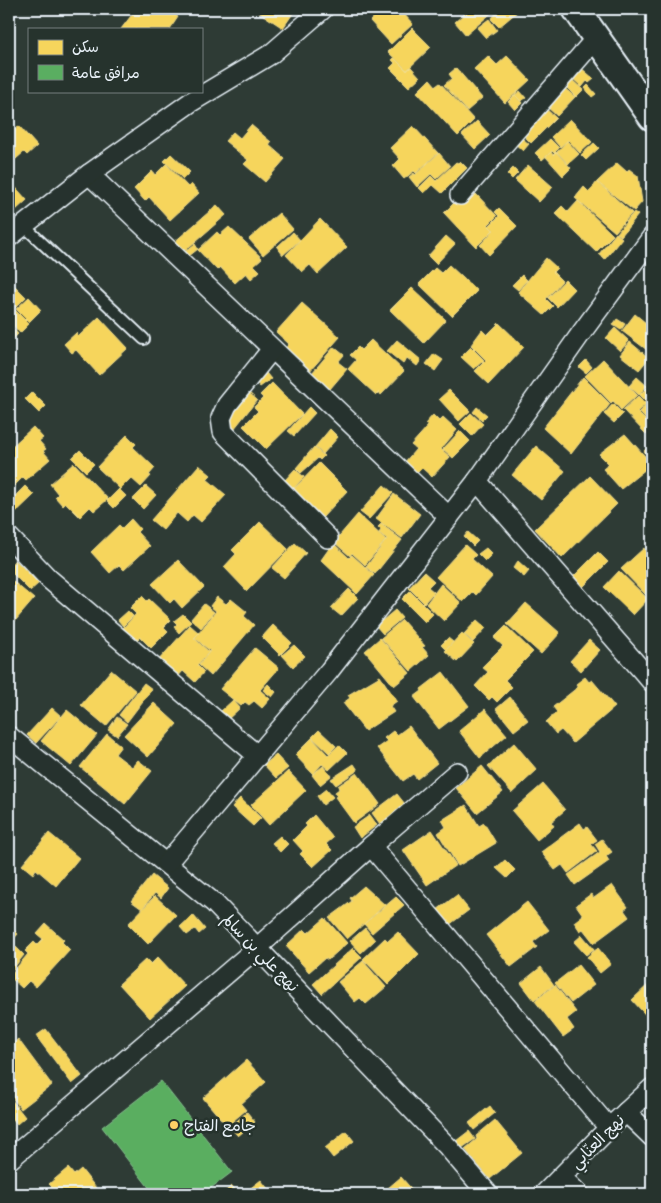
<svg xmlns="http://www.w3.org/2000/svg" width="661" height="1203" viewBox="0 0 661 1203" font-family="Itim,'Playpen Sans Arabic',sans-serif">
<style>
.homes{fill:#f6d55c;stroke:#f2dd8b}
.public{fill:#5aae61;stroke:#85c28e}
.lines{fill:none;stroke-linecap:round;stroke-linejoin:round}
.lane-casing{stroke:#e8f1f8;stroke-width:14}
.street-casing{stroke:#e8f1f8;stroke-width:22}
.secondary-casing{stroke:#e8f1f8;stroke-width:30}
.lane{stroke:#26332d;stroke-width:10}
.street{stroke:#26332d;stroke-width:19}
.secondary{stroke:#26332d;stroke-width:26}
.poi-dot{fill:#ffd166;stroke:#26332d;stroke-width:2}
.labels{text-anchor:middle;stroke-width:5;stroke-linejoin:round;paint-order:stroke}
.street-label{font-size:16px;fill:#e8f1f8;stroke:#26332d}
.poi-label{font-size:16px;fill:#e8f1f8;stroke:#26332d;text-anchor:start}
</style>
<rect width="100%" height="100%" fill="#2e3b35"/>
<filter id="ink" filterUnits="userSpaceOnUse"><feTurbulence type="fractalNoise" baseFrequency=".02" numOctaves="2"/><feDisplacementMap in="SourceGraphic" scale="10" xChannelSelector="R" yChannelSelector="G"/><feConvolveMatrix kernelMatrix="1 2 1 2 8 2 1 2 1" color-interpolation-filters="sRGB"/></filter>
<g filter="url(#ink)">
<g class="homes">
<polygon points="129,9 168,9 178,17 170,29 121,29 134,12"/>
<polygon points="254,9 296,9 283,28"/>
<polygon points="383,9 403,9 402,12 413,24 391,44 370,21"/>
<polygon points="470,9 496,9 466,35 455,22"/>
<polygon points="500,9 515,9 518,11 499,27 491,19"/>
<polygon points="489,19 497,30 486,38 477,28"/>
<polygon points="412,28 431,47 407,70 388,52"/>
<polygon points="488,56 497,65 507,56 530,80 505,103 474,69"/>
<polygon points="394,58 407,71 411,67 420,77 409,87 390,68 395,63 392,60"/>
<polygon points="580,67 594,79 589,83 587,81 582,87 571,77"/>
<polygon points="456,68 482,98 467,111 444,85 452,78 449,74"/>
<polygon points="570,78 583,90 576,97 564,85"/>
<polygon points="430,79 436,86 440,83 474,120 458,136 417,92"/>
<polygon points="588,85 596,94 592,97 585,88"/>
<polygon points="563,87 575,97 557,116 546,106"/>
<polygon points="520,91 526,98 521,101 515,95"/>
<polygon points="515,95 522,103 515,110 508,102"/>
<polygon points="544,107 556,118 531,143 520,132"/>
<polygon points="570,119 592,142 580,153 568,140 560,147 551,137"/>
<polygon points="477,121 490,135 475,149 462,135"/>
<polygon points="9,124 14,130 19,126 37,146 27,155 24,152 9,165"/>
<polygon points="251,125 271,142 269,145 285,159 265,182 244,164 248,160 225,141 233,132 240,138"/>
<polygon points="413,126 438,153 416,173 414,171 404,179 393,166 400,159 390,148"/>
<polygon points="518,135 529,144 523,151 512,141"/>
<polygon points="550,139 559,148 554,153 552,151 542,160 535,153"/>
<polygon points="567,141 579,154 568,164 557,152"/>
<polygon points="594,143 599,148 586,160 581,155"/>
<polygon points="551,152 553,155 556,152 571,168 563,176 546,157"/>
<polygon points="439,153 450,166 436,179 431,174 417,187 409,177 414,173 415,175"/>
<polygon points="171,154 190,172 183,179 164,161"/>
<polygon points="460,161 467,168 442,193 433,185 424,193 419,188 431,176 436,181 456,162 458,163"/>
<polygon points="617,163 627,172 629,169 638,176 642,202 634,211 597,182"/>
<polygon points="166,164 188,187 191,184 199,193 170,220 149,197 145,201 134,189 152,171 155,175"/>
<polygon points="528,165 553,187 539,202 515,180"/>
<polygon points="513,168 518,173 512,179 507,174"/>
<polygon points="9,180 27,200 16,210 9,203"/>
<polygon points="597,182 632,213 615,232 575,198 584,187 589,192"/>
<polygon points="463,194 469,201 476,194 497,216 488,225 493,230 476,247 444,213"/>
<polygon points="578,201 613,235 596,252 555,213 562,206 568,212"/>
<polygon points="217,205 226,215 181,254 172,244"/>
<polygon points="499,208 517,226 489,255 480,245 494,230 489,226 499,216 495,212"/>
<polygon points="634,212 638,215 621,236 617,233"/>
<polygon points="279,213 293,229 263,255 249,239"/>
<polygon points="320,219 347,247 318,274 310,265 302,272 286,255"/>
<polygon points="229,227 262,258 254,265 260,271 251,279 246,273 235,283 220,267 217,270 198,250 217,232 220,235"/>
<polygon points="293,232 300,240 283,255 277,247"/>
<polygon points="616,233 622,238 605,259 599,254"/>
<polygon points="446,236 455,244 436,264 428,256"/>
<polygon points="195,244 198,249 184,260 181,255"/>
<polygon points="546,258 557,268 553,272 562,281 546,299 553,306 544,315 518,292"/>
<polygon points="449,265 477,291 452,316 419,284 435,268 441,273"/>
<polygon points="522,275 527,280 518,290 512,285"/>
<polygon points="565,280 574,289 557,307 548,298"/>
<polygon points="14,285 26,297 14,309 29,324 20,333 9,321 9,290"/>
<polygon points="412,288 446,320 424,343 390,310"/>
<polygon points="29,297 41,310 29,322 16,309"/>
<polygon points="302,303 340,337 308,373 283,351 289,344 276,332"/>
<polygon points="635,314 652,328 651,353 622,331"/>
<polygon points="99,317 128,348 99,375 76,350 72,353 64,344 76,333 79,336"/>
<polygon points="617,319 625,324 621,330 613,325"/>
<polygon points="499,323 524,347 489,384 475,371 486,360 471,345 482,330 487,335"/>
<polygon points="9,324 18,334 9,343"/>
<polygon points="615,328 629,341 620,351 606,338"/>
<polygon points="371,340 404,371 381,395 379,392 376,395 348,369 356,360 350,355 358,347 361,350"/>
<polygon points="397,340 421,360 417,366 407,358 403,364 387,351"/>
<polygon points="630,342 649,358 639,370 620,355"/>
<polygon points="334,347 344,355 338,362 347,369 330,389 312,373"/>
<polygon points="471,347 484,360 474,369 461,357"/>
<polygon points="434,354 443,360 435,371 426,364"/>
<polygon points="603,359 637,395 621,410 613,401 611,403 585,376"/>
<polygon points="586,360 592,367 586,373 579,367"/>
<polygon points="266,373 271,379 260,387 256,382"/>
<polygon points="583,377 610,404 571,454 543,428"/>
<polygon points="637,377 647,386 639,395 629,386"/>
<polygon points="272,383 302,414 266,449 243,426 258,411 254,407 263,398 260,395"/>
<polygon points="652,383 652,398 648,403 640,395"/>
<polygon points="449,390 470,411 459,421 439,399"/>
<polygon points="32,392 46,406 39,413 25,399"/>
<polygon points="248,392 257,400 234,429 224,419"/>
<polygon points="638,396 646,404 637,412 652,427 646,434 623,410"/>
<polygon points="652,400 652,426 639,412"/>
<polygon points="613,404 623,414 614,423 604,414"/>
<polygon points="309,407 315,413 294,436 288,431"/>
<polygon points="477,407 487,415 482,420 473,412"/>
<polygon points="471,413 483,424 472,436 460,424"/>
<polygon points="433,415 439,421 443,417 457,430 441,449 450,457 432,477 422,468 416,474 404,463 416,449 411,445 428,426 425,424"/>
<polygon points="33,427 43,438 39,441 46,449 43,451 50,459 26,480 23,477 14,486 10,482 9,484 9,449"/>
<polygon points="330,429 338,437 323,454 315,447"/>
<polygon points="460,431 470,441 453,458 443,449"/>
<polygon points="625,434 652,464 621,489 603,469 609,464 599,454"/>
<polygon points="127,435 136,444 133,447 155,468 149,475 151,476 141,487 131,478 120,489 97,467"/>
<polygon points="652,444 652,460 644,451"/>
<polygon points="536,446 565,471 541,500 512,475"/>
<polygon points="314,447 324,456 320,460 318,458 301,473 296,468"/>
<polygon points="80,450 94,464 86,472 72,458"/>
<polygon points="74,463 108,499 94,511 90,507 80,517 66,503 63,506 55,497 58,494 50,484"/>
<polygon points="319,463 347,491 322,518 293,490"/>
<polygon points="199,465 211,475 207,479 226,495 201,522 193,515 187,522 177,513 163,530 151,520"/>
<polygon points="295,469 304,477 294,488 285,480"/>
<polygon points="590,476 617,504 562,558 535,529"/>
<polygon points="384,485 393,493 369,519 360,512"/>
<polygon points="25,486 34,495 9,519 9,502"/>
<polygon points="146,486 156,495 143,509 133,499"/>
<polygon points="119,489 126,496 114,508 107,501"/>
<polygon points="394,494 420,514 402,538 376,519"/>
<polygon points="358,514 386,540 365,565 352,553 350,556 334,542"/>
<polygon points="131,519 140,529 137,532 150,546 124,570 119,565 110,573 91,552 119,525 122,528"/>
<polygon points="260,522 288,549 247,591 224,567 236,554 232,550"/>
<polygon points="381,524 402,540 375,574 366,567 387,539 379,533 381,530 378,527"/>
<polygon points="468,532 478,541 473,546 464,537"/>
<polygon points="295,543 306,553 284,578 272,568"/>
<polygon points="333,543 349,558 352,555 374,575 357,594 321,560"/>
<polygon points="465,545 476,555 472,559 492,577 476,595 473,592 463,602 436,577"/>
<polygon points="486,548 492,554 485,561 478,554"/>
<polygon points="644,548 652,557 652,592 648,597 621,569"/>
<polygon points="598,552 608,562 581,589 571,579"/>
<polygon points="15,560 39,583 30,591 9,570 9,567"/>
<polygon points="178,560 204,587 182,608 174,599 170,603 152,584"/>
<polygon points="518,561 529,571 524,577 513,568"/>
<polygon points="619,571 648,599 633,615 604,587"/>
<polygon points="424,572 434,581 428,587 434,592 424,603 409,588"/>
<polygon points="9,578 34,599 9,628"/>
<polygon points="441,584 461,603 444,621 426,604"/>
<polygon points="349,589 358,598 341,616 331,608"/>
<polygon points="410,591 433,614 425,622 402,599"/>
<polygon points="142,596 147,601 149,599 171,620 164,627 168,631 151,648 140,637 136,641 123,628 136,614 130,608"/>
<polygon points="217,597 226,604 231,599 247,612 244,616 254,625 211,676 199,665 210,651 195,638 216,611 210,606"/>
<polygon points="526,603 560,633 541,654 507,624"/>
<polygon points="204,604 214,612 201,628 191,619"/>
<polygon points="395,610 402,618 383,634 376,626"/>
<polygon points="128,611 133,616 123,626 118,620"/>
<polygon points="183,614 191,622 179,633 174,627 177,624 174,621"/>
<polygon points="402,620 425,646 422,647 429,655 411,671 381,638"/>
<polygon points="477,620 486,628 473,642 464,634"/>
<polygon points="190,625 199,633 194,638 209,652 197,665 204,672 195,682 183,671 176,679 157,662"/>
<polygon points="273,625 292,643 280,655 262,637"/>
<polygon points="506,626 533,652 505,680 512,687 497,702 492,697 489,700 475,686 488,672 482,667 503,646 494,638"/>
<polygon points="462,633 474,644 457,662 445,651"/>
<polygon points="380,638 410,673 394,686 365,651"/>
<polygon points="448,638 453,642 446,650 441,645"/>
<polygon points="589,640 600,650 581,671 570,661"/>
<polygon points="294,645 305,656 293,667 282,655"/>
<polygon points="255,648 279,668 260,690 270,699 262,708 254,701 249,705 245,702 241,706 220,689"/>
<polygon points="111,670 136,691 106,726 81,705"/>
<polygon points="443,672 469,706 439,729 414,697 422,691 421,689"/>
<polygon points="380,676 397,701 390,706 394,712 365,731 343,703 350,698 348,695"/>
<polygon points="585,677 589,682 592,680 615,707 573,743 561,730 556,734 546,722 557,712 553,707 578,687 576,684"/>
<polygon points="144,683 152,689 127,722 119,715"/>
<polygon points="268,684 276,692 272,697 263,690"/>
<polygon points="510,697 528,720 514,731 496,709"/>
<polygon points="233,700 240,708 227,720 220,712"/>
<polygon points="154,703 177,724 148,757 124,735"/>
<polygon points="52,708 61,716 36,743 27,735"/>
<polygon points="485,709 507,735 480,758 459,731"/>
<polygon points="67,710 97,735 71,766 41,741"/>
<polygon points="117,717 127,724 117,736 108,730"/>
<polygon points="409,726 437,763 417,779 413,774 403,781 377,748 387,741 384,738 393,731 397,735"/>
<polygon points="319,730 336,746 329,753 312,737"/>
<polygon points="107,734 121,746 115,754 124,761 132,767 138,760 152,771 125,804 80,767"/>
<polygon points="312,738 328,755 339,745 347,753 329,770 322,764 313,774 295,755"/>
<polygon points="514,743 537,770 512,793 488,766"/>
<polygon points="276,755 288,768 276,778 264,765"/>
<polygon points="354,764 358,770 336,785 331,779"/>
<polygon points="323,766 331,776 320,785 312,775"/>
<polygon points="482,766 503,792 477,813 456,788"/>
<polygon points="288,771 306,790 269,825 251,805"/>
<polygon points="357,773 380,804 354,823 335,797 337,796 335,792 339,789 338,786"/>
<polygon points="543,784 565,810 551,822 554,826 537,840 512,811"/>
<polygon points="326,789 333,797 323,805 317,796"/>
<polygon points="397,794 405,804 380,824 372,813"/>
<polygon points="240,798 261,818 253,826 232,807"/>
<polygon points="466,805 479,826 484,823 496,843 458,866 438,833 446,827 442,820"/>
<polygon points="314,815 333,838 326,844 332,850 313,867 300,854 303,851 293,840 307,826 305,824"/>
<polygon points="370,815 377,825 360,838 353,827"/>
<polygon points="580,823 584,829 587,827 597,840 591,844 597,851 568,873 562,865 555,870 541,852"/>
<polygon points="432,830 456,865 427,885 403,850"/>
<polygon points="49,833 79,858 56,886 36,869 33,874 22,865"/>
<polygon points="280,836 288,844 280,852 272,843"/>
<polygon points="602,839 612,852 606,856 609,861 575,885 568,875 600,852 595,844"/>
<polygon points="505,860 515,870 507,878 496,868"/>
<polygon points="152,875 168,888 161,898 155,893 142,909 131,901"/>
<polygon points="612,885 628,907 624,910 629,917 594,943 583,929 580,931 574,922 583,915 576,905 591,894 594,898"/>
<polygon points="364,886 385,905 347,939 329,918 352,901 350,898"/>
<polygon points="457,895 469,910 449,925 437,910"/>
<polygon points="155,896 176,915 148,944 128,924"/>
<polygon points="396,897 404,905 372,933 364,924"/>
<polygon points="527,902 549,930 533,942 537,947 511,967 486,935"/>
<polygon points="193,915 205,929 199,934 195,929 187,935 180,927"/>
<polygon points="325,918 347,943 328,960 325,958 309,972 286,946 304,929 308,933"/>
<polygon points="46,924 64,940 62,942 70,950 36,987 29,981 22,988 9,976 9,970 12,973 28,954 25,951 34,942 37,945 43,939 37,934"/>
<polygon points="9,925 18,934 10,943 14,946 9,953"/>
<polygon points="365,928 375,940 361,953 350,941"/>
<polygon points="398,932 419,954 388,985 363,959 385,938 388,941"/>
<polygon points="582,935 594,949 586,955 574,942"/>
<polygon points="16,947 24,955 12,970 9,967 9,956"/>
<polygon points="353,948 362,957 322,994 313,984"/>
<polygon points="598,948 611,964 600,973 587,957"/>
<polygon points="158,957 185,986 150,1018 119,984 146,959 151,964"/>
<polygon points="363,961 386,987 366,1004 360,998 355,1002 338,982"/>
<polygon points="578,965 594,985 571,1003 555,983"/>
<polygon points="541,967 554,985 534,1000 521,983"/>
<polygon points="652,981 652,1022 632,1000"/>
<polygon points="555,985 576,1012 567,1019 574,1029 563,1037 535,1001"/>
<polygon points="46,1029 82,1076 72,1084 36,1036"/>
<polygon points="18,1039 52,1085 21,1109 9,1093 9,1047"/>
<polygon points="246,1060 266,1082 241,1104 246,1110 227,1126 203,1098"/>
<polygon points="11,1099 25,1117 17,1124 9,1114 9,1101"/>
<polygon points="490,1106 495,1113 474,1130 469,1123"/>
<polygon points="247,1112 255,1122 238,1136 230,1127"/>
<polygon points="495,1120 522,1153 490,1179 465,1149 477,1139 476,1136"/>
<polygon points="346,1131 354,1141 333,1158 325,1148"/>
<polygon points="469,1131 475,1139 462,1148 456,1141"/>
<polygon points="68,1168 74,1175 81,1169 96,1188 89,1194 43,1194 52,1187 49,1184"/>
<polygon points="401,1177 416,1194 381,1194"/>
<polygon points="261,1180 272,1194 243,1194"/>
<polygon points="232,1186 240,1194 222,1194"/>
</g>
<polygon class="public" points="161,1081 232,1172 203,1194 154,1194 102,1127"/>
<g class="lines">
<g class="lane-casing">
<polyline id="lane" points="23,225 144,339"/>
</g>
<g class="street-casing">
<g id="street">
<polyline points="89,174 449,517"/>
<polyline points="460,195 597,37"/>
<polyline points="9,237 89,174 191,102 271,54 323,9"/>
<polyline points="272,349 227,405 221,418 223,432 328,538"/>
<polyline points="477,481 652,682"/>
<polyline points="9,537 49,579 258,756"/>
<polyline points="9,736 214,903 448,1147 488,1194"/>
<polyline points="371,846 457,772"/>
<polyline points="167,863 329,671 477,481 582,332 652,237"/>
<polyline points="626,1112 652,1137"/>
<polyline points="9,1160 258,947 371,846 609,1128"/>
<polyline points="561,1177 579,1194"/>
<polyline points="544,1194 609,1128 652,1088"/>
</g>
</g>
<g class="secondary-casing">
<polyline id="secondary" points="576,9 652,117"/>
</g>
<use href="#lane" class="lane"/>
<use href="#street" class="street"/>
<use href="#secondary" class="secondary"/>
</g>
</g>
<circle class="poi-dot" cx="174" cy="1125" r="5"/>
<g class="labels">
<g class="street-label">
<text transform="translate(261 952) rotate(46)" y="6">نهج علي بن سالم</text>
<text transform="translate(597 1141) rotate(-45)" y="6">نهج العنّابي</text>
</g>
<g class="poi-label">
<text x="184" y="1131">جامع الفتاح</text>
</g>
</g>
<rect width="661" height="1203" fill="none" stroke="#26332d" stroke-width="30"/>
<rect x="15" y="15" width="631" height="1173" fill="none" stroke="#e8f1f8" stroke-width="2" filter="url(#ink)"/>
<rect x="28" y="28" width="175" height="65" fill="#26332d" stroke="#747f7e"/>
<rect x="38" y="40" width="25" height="15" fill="#f6d55c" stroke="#747f7e"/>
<text x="72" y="52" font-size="15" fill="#e8f1f8">سكن</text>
<rect x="38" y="65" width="25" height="15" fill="#5aae61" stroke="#747f7e"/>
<text x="72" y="78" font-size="15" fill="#e8f1f8">مرافق عامة</text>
</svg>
